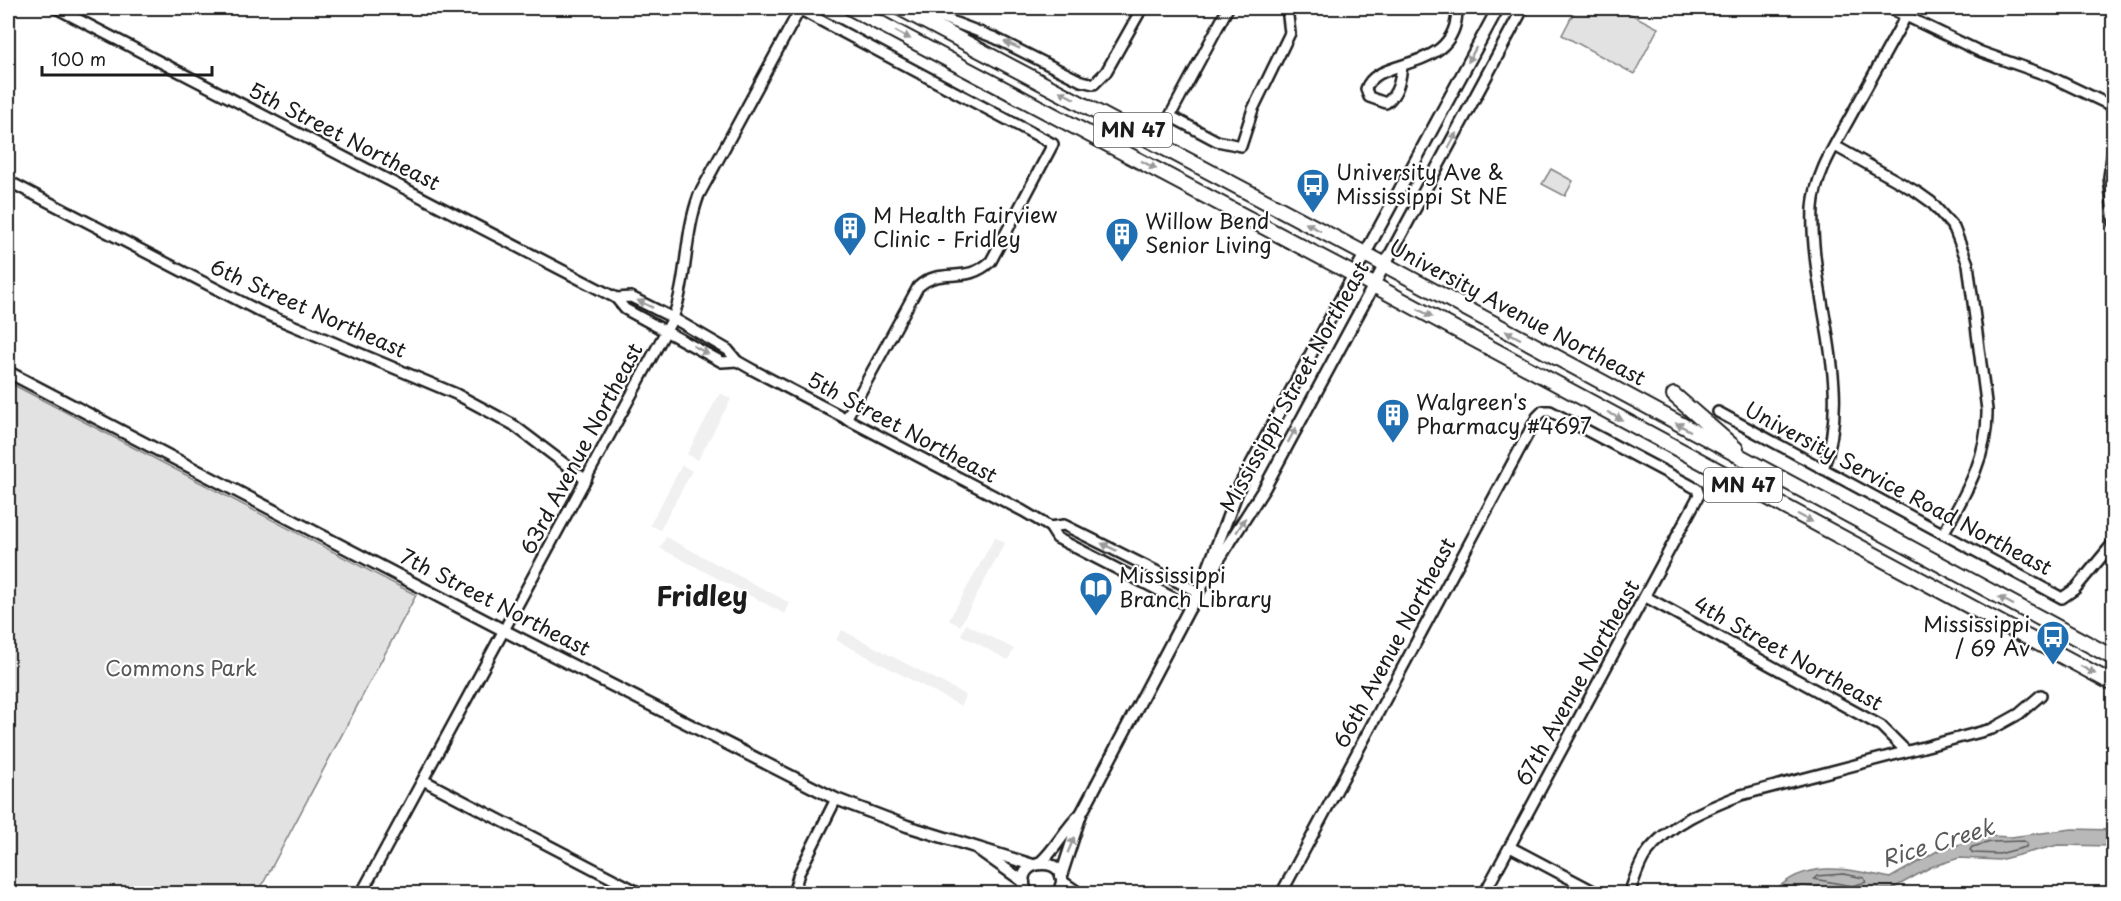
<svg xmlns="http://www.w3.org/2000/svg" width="2121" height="901" viewBox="0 0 2121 901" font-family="'Playpen Sans',sans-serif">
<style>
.built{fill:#f0f0f0}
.green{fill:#e2e2e2;stroke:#7f7f7f;stroke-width:1.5}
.water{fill:#b8b8b8;stroke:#7a7a7a;stroke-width:1.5}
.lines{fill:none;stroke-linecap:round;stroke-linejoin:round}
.shore{stroke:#5a5a5a;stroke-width:1.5}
.minor-casing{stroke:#1c1c1c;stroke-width:14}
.tertiary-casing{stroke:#1c1c1c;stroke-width:15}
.primary-casing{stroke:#1c1c1c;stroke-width:18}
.minor{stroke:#fff;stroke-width:9}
.tertiary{stroke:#fff;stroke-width:10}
.primary{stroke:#fff;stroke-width:14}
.oneway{fill:#999}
.labels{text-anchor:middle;stroke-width:4.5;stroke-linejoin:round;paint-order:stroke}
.shield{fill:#fff;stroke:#606060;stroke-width:1.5}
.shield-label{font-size:20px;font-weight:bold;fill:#1c1c1c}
.street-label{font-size:21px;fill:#1c1c1c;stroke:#fff}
.poi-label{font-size:21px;fill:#1c1c1c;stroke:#fff;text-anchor:start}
.park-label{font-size:21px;fill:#575757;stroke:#fff}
.water-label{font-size:22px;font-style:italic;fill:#5a5a5a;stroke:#fff}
.district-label{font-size:27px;font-weight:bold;fill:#1c1c1c;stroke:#fff}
</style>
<rect width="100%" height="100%" fill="#fff"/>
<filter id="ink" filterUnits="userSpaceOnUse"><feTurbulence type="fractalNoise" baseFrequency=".0167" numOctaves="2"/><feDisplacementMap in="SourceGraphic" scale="12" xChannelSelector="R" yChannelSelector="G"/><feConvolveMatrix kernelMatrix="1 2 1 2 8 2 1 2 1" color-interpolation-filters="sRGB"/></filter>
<g filter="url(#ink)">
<g class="built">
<polygon points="720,393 731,399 698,460 687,454"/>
<polygon points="682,465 692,471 660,530 650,525"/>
<polygon points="666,537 790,603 785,614 660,548"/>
<polygon points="995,537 1005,543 960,626 949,620"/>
<polygon points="966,624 1014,649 1008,660 961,635"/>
<polygon points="842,630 966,695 961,706 836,640"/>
</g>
<g class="green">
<polygon points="1576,8 1619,8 1658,28 1634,74 1562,35"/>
<polygon points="1551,169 1573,181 1565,196 1542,184"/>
<polygon points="8,382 416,595 258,893 8,893"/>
</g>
<path class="water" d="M2072 829 2113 830V846L2058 845 1999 860 1959 858 1931 867 1892 889 1851 891 1801 886 1789 893H1773C1804 858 1850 869 1890 878L1939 850 1990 836 2011 837Z"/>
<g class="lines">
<g class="shore">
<polygon points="2024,841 2027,843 2026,847 1999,854 1973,853 1970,850 1972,847 1991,842"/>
<polygon points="1843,874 1864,878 1866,882 1852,886 1814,879 1817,876"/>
</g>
<g class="minor-casing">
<g id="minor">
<polyline points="56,8 616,298 625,309 722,362 737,361"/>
<path d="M797 8 1053 144 991 261C965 286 942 265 918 287L846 419"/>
<polyline points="917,8 995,38 1081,81 1094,84 1106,72 1142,8"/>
<polyline points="1228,8 1170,116 1217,141 1241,146 1253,109 1290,33 1287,8"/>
<polyline points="1889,8 1981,52 2049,76 2114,107"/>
<path d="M1402 67C1400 81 1398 94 1386 103L1369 97 1366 89C1376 55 1458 75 1457 8"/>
<polyline points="2114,144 2109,177 2114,224"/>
<path d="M1835 146 1917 192 1931 202 1954 228 1968 264 1987 410C1988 457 1966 493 1943 534"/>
<polyline points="8,181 261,312 456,394 512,424 586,480"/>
<polyline points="616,298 631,297 673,318 728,350 737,361 753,370 1023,511 1050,527 1057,538 1191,607"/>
<polyline points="1718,412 2062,598 2075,589 2114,542"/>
<path d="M1823 469C1855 384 1809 295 1813 208 1815 173 1837 142 1853 112 1871 80 1888 48 1906 16"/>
<polyline points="1050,527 1064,525 1198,592"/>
<polyline points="1646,597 1881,726 1906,751"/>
<polyline points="423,780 642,894"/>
<polyline points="1510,847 1599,894"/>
<polyline points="1062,881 1081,894"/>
<path d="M361 894 673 318C688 277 684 235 699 195L800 9"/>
<polyline points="793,894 799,873 836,799"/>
<polyline points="1281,894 1537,417 1543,411 1550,411 1688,484 1697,489 1699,495 1484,894"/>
<path d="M1629 894C1634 881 1638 865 1646 854 1668 824 1708 808 1741 795L1992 729 2019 714 2041 695"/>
</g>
</g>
<g class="tertiary-casing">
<g id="tertiary">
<polyline points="8,372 505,631 836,799 907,826 1033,865"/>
<polyline points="1208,569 1240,485 1498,8"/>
<polyline points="979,850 1024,882"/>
<path d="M1040 863C1056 849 1065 829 1081 814"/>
<polyline points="1061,876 1081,814 1198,592 1265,487 1523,8"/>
<path d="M1028 894C1004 854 1082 854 1057 894"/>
</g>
</g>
<g class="primary-casing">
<g id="primary">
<polyline points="851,8 1353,274 2114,684"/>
<polyline points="900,8 1365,254 2114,658"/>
<polyline points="1674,395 1736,449"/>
</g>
</g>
<use href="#minor" class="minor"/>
<use href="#tertiary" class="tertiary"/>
<use href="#primary" class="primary"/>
</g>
<defs><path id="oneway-solid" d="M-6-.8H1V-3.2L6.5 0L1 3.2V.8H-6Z" transform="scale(1.5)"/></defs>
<g class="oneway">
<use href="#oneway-solid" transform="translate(903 35) rotate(28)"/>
<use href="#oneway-solid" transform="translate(1012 45) rotate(-156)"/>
<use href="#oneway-solid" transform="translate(1472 55) rotate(118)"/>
<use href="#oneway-solid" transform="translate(1067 95) rotate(-152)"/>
<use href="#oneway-solid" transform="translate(1453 140) rotate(-61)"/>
<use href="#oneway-solid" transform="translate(1149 165) rotate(28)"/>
<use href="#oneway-solid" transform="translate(1313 227) rotate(-152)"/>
<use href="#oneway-solid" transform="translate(645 304) rotate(-154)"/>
<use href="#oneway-solid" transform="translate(1425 313) rotate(28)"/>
<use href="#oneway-solid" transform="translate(1513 335) rotate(-152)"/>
<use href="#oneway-solid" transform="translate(701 350) rotate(28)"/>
<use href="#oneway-solid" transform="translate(1615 416) rotate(28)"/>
<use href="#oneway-solid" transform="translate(1683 427) rotate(-152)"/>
<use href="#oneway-solid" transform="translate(1292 435) rotate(-62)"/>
<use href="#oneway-solid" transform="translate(1805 518) rotate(28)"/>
<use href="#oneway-solid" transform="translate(1241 525) rotate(-58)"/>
<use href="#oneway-solid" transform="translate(1109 547) rotate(-154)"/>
<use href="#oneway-solid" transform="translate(2006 601) rotate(-152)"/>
<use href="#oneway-solid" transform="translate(2088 670) rotate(28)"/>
<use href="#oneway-solid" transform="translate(1071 845) rotate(-67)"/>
</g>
</g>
<defs>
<g id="bus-pin" transform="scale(1.725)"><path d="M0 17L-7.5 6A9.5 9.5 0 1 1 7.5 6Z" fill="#1f6fb2" stroke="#fff"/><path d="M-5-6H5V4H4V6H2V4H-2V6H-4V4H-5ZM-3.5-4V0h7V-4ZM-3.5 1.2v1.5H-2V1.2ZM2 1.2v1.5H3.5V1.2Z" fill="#fff"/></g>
<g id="building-pin" transform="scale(1.725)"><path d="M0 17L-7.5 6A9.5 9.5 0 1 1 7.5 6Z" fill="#1f6fb2" stroke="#fff"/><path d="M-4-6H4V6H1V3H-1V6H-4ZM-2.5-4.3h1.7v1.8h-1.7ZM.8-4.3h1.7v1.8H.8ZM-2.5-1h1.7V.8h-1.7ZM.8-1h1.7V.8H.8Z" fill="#fff"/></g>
<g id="library-pin" transform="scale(1.725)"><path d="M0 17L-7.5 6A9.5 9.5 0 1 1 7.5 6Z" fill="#1f6fb2" stroke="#fff"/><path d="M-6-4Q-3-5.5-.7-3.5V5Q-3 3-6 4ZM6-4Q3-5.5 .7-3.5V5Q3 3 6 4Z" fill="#fff"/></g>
</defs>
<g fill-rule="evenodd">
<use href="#bus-pin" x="1313" y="185"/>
<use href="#building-pin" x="850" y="228"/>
<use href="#building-pin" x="1122" y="234"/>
<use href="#building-pin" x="1393" y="415"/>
<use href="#library-pin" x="1096" y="588"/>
<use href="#bus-pin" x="2053" y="637"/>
</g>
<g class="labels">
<g class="shield">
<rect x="1094" y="113" width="78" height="34" rx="4.5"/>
<rect x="1704" y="468" width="78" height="34" rx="4.5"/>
</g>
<g class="shield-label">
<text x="1133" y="137">MN 47</text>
<text x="1743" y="492">MN 47</text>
</g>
<g class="street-label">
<text transform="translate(344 137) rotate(27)" y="7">5th Street Northeast</text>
<text transform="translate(308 309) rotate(24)" y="7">6th Street Northeast</text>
<text transform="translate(1517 313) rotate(28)" y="7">University Avenue Northeast</text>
<text transform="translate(1295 387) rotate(-61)" y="7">Mississippi Street Northeast</text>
<text transform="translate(902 428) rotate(28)" y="7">5th Street Northeast</text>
<text transform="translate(582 449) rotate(-62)" y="7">63rd Avenue Northeast</text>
<text transform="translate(1898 489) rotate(28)" y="7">University Service Road Northeast</text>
<text transform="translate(495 603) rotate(27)" y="7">7th Street Northeast</text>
<text transform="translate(1395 643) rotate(-62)" y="7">66th Avenue Northeast</text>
<text transform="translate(1788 654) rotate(29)" y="7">4th Street Northeast</text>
<text transform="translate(1578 683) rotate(-61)" y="7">67th Avenue Northeast</text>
</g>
<g class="poi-label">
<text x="1336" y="180">University Ave &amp;<tspan x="1336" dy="24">Mississippi St NE</tspan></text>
<text x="873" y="223">M Health Fairview<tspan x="873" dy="24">Clinic - Fridley</tspan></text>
<text x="1145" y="229">Willow Bend<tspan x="1145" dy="24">Senior Living</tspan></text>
<text x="1416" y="410">Walgreen's<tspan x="1416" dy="24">Pharmacy #4697</tspan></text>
<text x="1119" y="583">Mississippi<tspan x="1119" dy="24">Branch Library</tspan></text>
<text x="2030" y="632" text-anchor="end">Mississippi<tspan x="2030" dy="24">/ 69 Av</tspan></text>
</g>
<g class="park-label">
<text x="181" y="676">Commons Park</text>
</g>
<g class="water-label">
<text transform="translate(1938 843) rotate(-17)" y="8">Rice Creek</text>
</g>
<g class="district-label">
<text x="702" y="606">Fridley</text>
</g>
</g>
<rect width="2121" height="901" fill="none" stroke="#fff" stroke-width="30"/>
<rect x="15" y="15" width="2091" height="871" fill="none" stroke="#1c1c1c" stroke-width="2" filter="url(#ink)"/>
<path d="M42 66v9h170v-9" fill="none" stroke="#1c1c1c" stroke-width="3"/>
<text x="51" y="66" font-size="18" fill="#1c1c1c" stroke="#ffffff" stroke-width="4.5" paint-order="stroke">100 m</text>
</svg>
